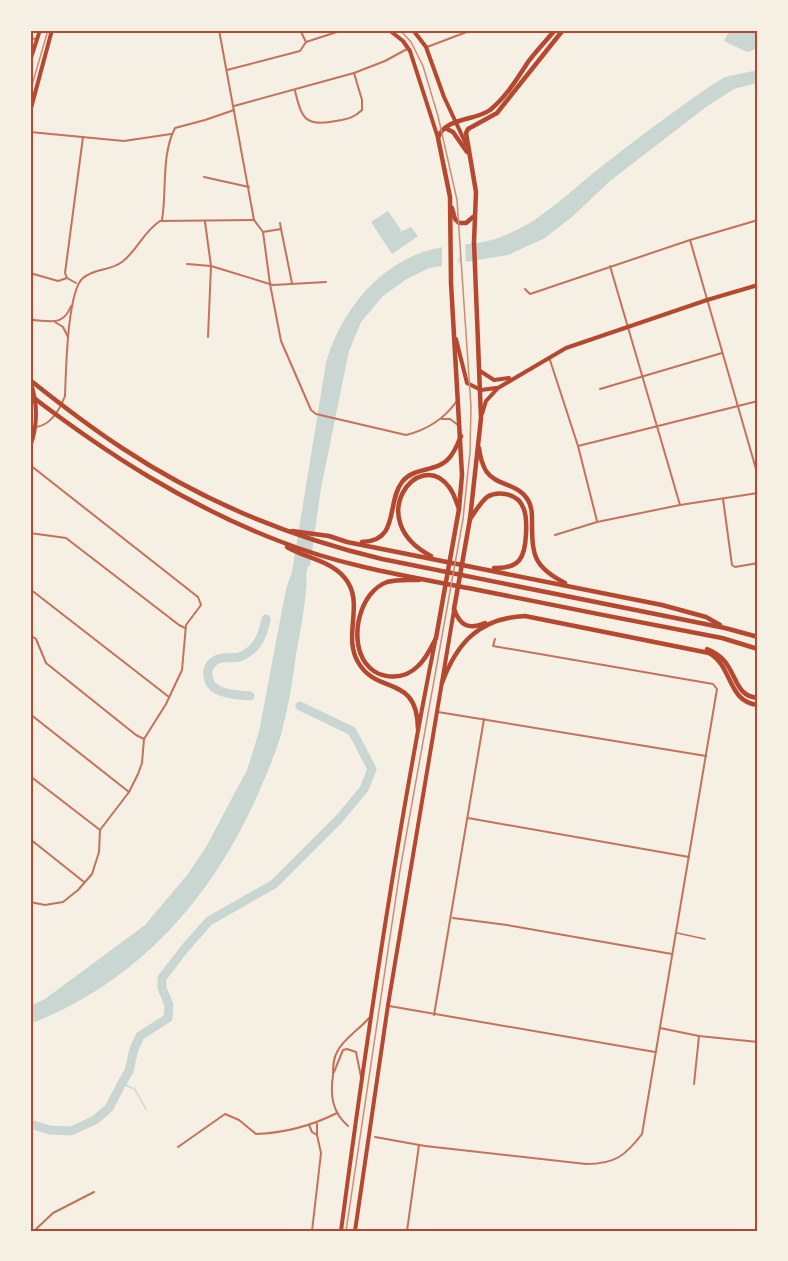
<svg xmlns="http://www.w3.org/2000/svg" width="788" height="1261" viewBox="0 0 788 1261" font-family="'Fira Sans',sans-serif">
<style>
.water{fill:#c9d6d2}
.pier{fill:#f6efe4}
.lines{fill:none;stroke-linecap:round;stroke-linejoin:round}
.stream{stroke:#c9d6d2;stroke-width:1.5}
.river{stroke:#c9d6d2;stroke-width:9}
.service{stroke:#c5725c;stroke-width:1.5}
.minor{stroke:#c5725c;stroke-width:2}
.secondary{stroke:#b5482f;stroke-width:4}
.primary{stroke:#b5482f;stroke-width:4.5}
.motorway{stroke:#b5482f;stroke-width:4.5}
.tram{stroke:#cf8b77;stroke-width:1.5}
.neatline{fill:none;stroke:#b5482f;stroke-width:2}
</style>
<rect width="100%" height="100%" fill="#f6efe4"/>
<g class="water">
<polygon points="730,30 758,30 758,48 747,52 724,41"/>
<path d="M758 70V83L734 89 706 107 610 181 573 216 545 238 508 255 429 268 405 280 383 296 361 322 349 351 321 488 310 566H308L306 575C309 586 299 639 296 655 293 681 288 707 282 731 275 756 264 780 254 803 207 904 135 983 30 1024V1006L45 999 145 925 188 874 206 847 247 770 259 732 286 589 292 572 326 363C340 312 380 262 433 249 450 245 467 245 483 242 500 239 518 230 533 221 557 205 578 185 601 167 636 139 673 112 710 86L725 77Z"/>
<polygon points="388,211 401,230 400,232 411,227 418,236 392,254 371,222"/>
</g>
<polygon class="pier" points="465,242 466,265 460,265 459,251 458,265 442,268 442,244"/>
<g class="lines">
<g class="stream">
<polyline points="122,1083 132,1088"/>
<polyline points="134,1088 146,1109"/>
</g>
<g class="river">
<path d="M250 696C236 695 209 694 208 676 207 671 209 666 212 663 222 653 232 661 242 656 258 649 263 634 266 619"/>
<polyline points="30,1124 50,1130 71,1131 95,1120 109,1108 122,1083 129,1071 134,1049 140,1036 168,1018 169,1005 162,988 162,978 186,947 209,921 274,884 340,818 364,789 372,769 352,731 300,706"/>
</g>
<polyline class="service" points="677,933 705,939"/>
<g class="minor">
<path d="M219 30 254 220 263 232 270 284 281 341 311 410 316 414 406 435C426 430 444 419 456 402"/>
<polyline points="300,30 306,42"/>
<polyline points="30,37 37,40"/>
<polyline points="427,47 472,30"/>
<polyline points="227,70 300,51 306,42 343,30"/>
<path d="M295 91C302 119 305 127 336 121 347 119 354 118 362 110V100L354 73"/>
<polyline points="234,106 354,73 385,61 407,49"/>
<polyline points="30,132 124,141 171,134"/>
<polyline points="204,177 249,187"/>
<path d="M162 220C167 190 161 155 175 128L205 120 234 110"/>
<polyline points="205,222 211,266 208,337"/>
<polyline points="280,223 281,229"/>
<polyline points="263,232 281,229 292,283"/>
<polyline points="690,240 758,476"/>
<polyline points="187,264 211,266 273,285 326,282"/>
<polyline points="610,266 680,505"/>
<polyline points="30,273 58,281 67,278"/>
<polyline points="76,283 67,278 65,273 83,137"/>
<polyline points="525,289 530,294 690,240 758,220"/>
<path d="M32 320C52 321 63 326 71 306"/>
<polyline points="55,322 63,327 68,337"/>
<polyline points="549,357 578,446 597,521"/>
<polyline points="600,389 722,353"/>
<polyline points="442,419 450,419 458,425"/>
<path d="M36 427C51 425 60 409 65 396 66 374 67 291 83 278 94 268 110 271 122 262 137 251 143 232 160 221L254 220"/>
<polyline points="578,446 758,401"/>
<polyline points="30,465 198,597 201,605 186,625 182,670 166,704 144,739 142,763 138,774 129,792 100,830 99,852 92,874 78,890 63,902 45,905 30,902"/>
<polyline points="723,499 732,565 735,567 758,563"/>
<polyline points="30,533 66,538 179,625 185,628"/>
<polyline points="555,535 597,522 680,505 758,493"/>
<polyline points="30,589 169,697"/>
<polyline points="30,635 36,639 46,663 136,735 144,739"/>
<polyline points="438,712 706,756"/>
<polyline points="30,714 129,792"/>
<polyline points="30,776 100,830"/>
<polyline points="468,818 689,857"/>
<polyline points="30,839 84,882"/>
<polyline points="453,918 507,925 672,954"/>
<polyline points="389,1006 655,1052"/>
<polyline points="434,1015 484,719"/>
<polyline points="660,1028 699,1036 758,1042"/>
<polyline points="334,1072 343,1050 347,1049 356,1052 361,1077"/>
<polyline points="694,1084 699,1036"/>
<polyline points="309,1125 312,1132 317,1135 317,1124"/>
<path d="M348 1126C332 1112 330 1095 333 1075 333 1067 333 1059 337 1052 343 1039 360 1029 369 1018"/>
<path d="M375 1137 425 1146 586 1164C615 1164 625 1156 642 1134L717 689 713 684 493 646 495 639"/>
<path d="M178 1147 225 1114 239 1120 256 1134C285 1133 311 1126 337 1113"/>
<polyline points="34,1231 53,1213 94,1192"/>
<polyline points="312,1231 321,1153 317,1135"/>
<polyline points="407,1231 419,1145"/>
</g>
<g class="secondary">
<polyline points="389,30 403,41 410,51 438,138"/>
<polyline points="413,30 426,47 444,97 466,144"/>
<polyline points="30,61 40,30"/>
<polyline points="30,112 52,30"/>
<polyline points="30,321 32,320"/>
<polyline points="456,339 467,383 481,390 496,388"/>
<polyline points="480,371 494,380 509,378"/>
<path d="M30 381C38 403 38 425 30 447"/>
<polyline points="482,414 486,401 498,388 566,348 707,300 758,285"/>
<path d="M341 1231C367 1034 396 837 435 642"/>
<polyline points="355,1231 388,1005 454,610"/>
</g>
<g class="primary">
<polyline points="445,128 453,132 467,152"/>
<polyline points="452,208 455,219 459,223 466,223 473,217"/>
<polyline points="454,609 470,519 481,418 474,242 476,192 466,133 468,129 497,113 563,30"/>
<path d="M436 638 459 509 462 475 451 283 450 197 438 138C445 117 475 121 490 110 506 97 517 79 528 62 536 51 546 41 555 30"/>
</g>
<g class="motorway">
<path d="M30 380C60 404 90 427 122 448 202 501 289 537 382 559L725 628 758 637"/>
<path d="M30 395C107 454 188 506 279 541 339 565 405 576 468 588 553 605 637 622 722 638L758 649"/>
<path d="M479 448C480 456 482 464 486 471 496 486 518 483 528 500 532 507 532 514 532 522 532 556 534 567 565 583"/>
<path d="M470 519C475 512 480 503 487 497 492 494 499 493 505 494 526 497 527 517 526 534 525 557 520 569 494 568"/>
<polyline points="292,531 329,536 347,542 662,605 706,617 720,625"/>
<path d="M362 542C400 541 386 503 402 482 414 466 438 473 450 457 455 451 458 443 461 436"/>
<path d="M287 547C305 558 329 560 344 577 366 602 342 635 358 662 377 696 417 673 418 729"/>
<path d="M431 556C362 520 419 446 449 487 454 493 456 501 459 509"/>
<path d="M419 580C409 580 397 579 387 582 360 592 350 635 363 659 375 680 402 682 418 666 426 659 431 648 436 638"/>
<path d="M454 609C460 626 469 630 485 623"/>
<path d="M707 649C740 661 729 696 758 698"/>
<path d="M442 683C457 642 480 618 525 616L709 653C733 666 727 702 758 705"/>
</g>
<g class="tram">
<polyline points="30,92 48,30"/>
<polyline points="30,408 30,418"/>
<polyline points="346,1231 400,870 463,519 470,452 471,407 457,200 438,116 423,66 411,42 400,30"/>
</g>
</g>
<rect width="788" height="1261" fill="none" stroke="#f6efe4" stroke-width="63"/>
<rect x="32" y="32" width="724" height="1198" class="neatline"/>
</svg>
